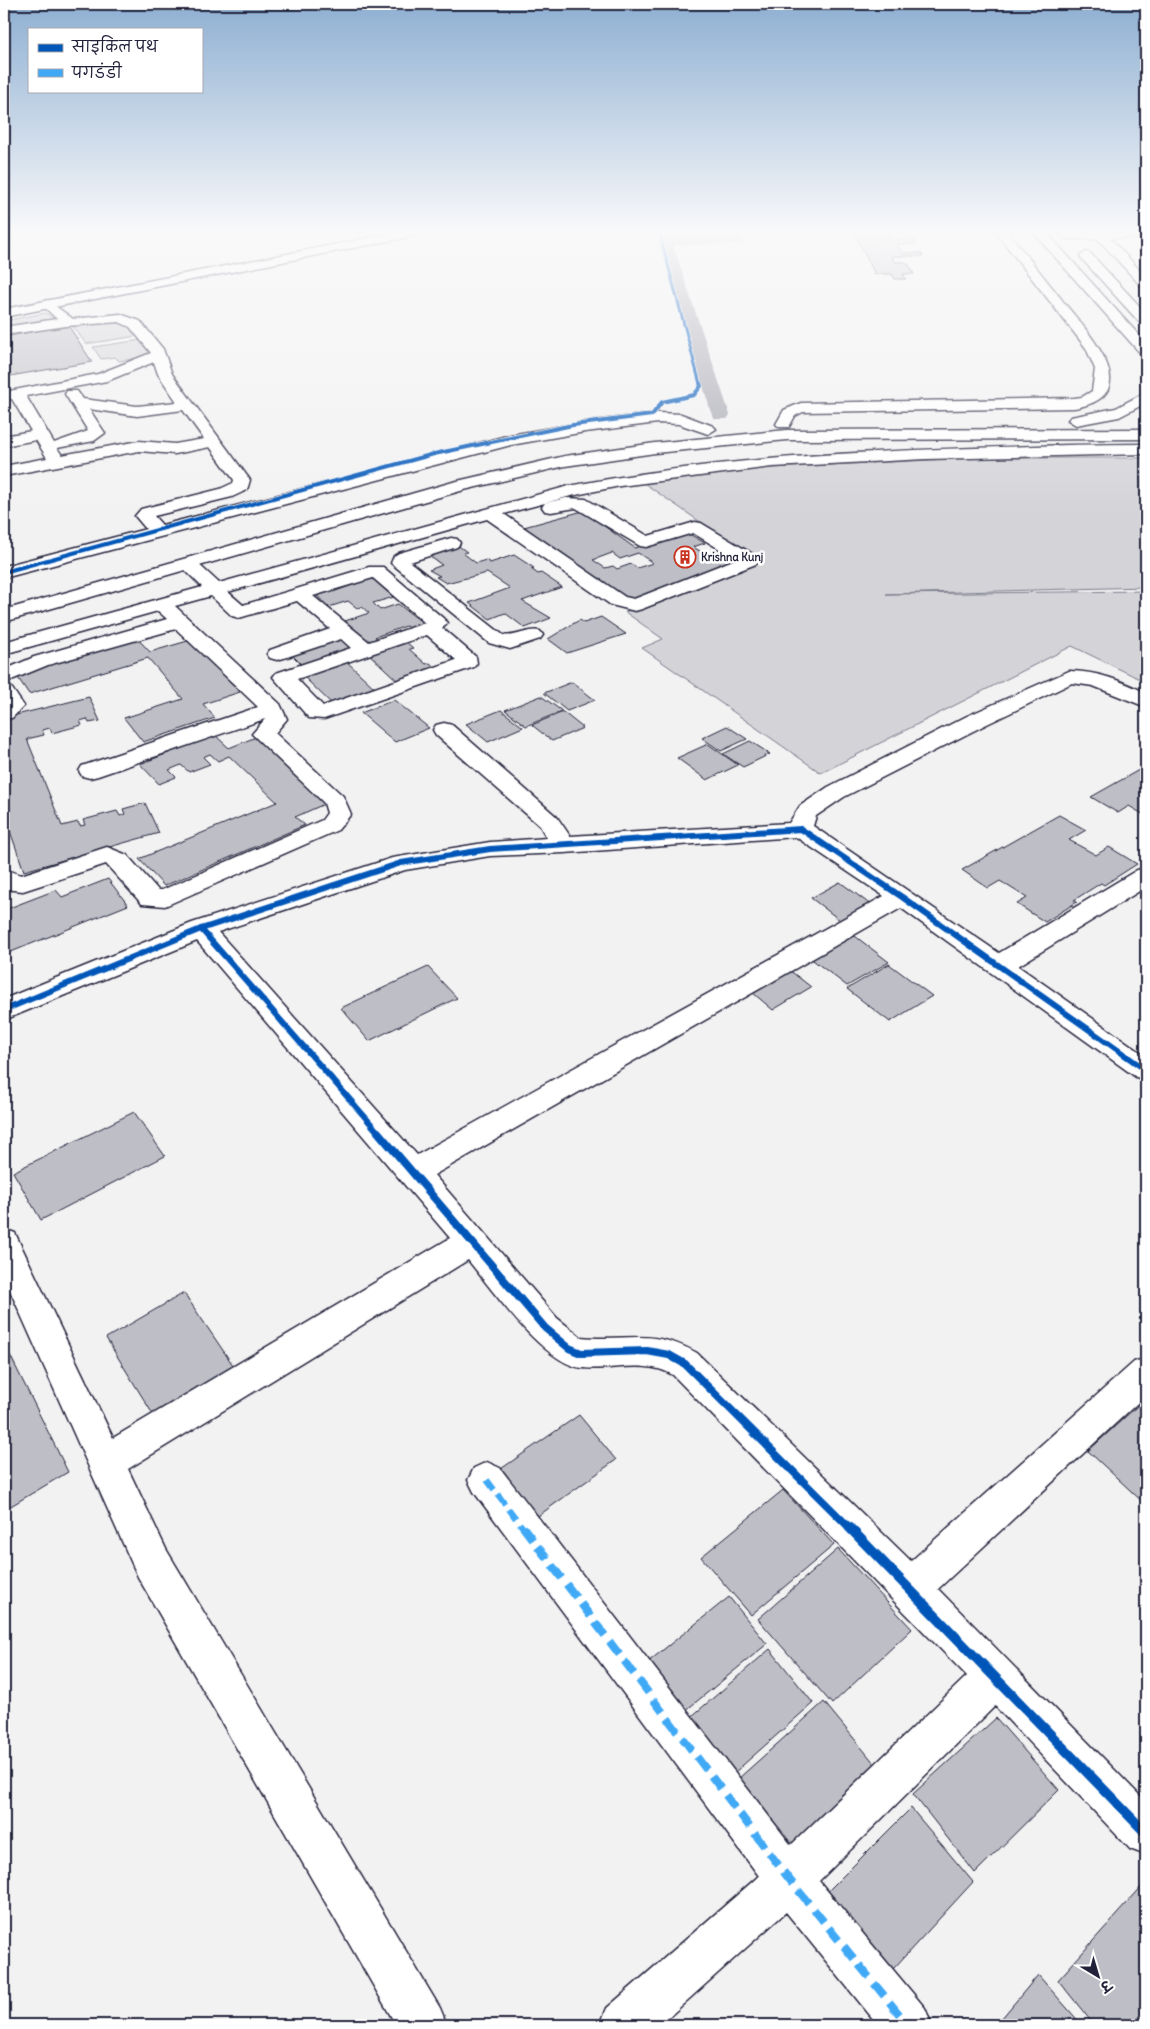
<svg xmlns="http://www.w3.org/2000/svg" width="1150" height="2029" viewBox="0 0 1150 2029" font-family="Delius,'Playpen Sans Deva',sans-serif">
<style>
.green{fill:#d3d3d8;stroke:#7a7a8a}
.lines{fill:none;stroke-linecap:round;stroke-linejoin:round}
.canal{fill:#a8a8b2;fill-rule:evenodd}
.building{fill:#bebec6;stroke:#22223b;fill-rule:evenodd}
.minor-casing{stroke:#22223b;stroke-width:3}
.major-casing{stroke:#22223b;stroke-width:3}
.minor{fill:#fff;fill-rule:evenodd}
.major{fill:#fff;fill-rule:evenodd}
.quiet-far1{stroke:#3fa9f5;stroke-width:6;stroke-dasharray:12 6;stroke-linecap:butt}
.quiet{stroke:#3fa9f5;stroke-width:8;stroke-dasharray:16 8;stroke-linecap:butt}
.cycleway-far4-casing{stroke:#fff;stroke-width:4.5}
.cycleway-far3-casing{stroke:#fff;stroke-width:5.5}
.cycleway-far2-casing{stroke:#fff;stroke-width:9}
.cycleway-far1-casing{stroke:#fff;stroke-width:11}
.cycleway-casing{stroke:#fff;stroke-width:13}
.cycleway-far4{stroke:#0057b8;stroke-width:3}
.cycleway-far3{stroke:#0057b8;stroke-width:4}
.cycleway-far2{stroke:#0057b8;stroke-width:6}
.cycleway-far1{stroke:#0057b8;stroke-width:8}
.cycleway{stroke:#0057b8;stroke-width:10}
.labels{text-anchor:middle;stroke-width:5;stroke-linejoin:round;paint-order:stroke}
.far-poi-label{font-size:11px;font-weight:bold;fill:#22223b;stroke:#fff;text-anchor:start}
</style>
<rect width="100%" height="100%" fill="#f2f2f3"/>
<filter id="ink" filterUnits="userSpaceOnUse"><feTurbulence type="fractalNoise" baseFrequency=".02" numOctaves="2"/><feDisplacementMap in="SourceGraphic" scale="10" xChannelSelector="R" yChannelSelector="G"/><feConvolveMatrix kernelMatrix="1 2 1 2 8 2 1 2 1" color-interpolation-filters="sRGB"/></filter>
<g filter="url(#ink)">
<g class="green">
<polygon points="46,313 56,320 28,327 4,329 4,321"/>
<polygon points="117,319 127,322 137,336 86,344 73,326"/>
<polygon points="141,340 151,353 147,357 119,361 115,357 101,359 93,347"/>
<polygon points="969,458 1146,458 1146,587 886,594 1146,591 1146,682 1072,646 821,773 642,648 663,639 625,612 757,561 638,479 715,471"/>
</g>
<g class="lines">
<polygon class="canal" points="726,231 740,231 743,241 741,244 673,245 730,415 727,419 715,419 712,415 658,241 665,237 728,237"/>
</g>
<g class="building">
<polygon points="853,231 887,231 890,236 879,236 881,239 914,239 917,244 897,244 902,253 921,253 923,256 892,256 895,262 905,262 909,265 914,274 903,274 906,279 895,279 892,274 875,274"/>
<polygon points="68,325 92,362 4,377 4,337"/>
<path d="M583 511 635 548 684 531 705 543 693 547 707 555 718 551 737 562 629 600 579 569 524 527ZM612 553 620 559 638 553 653 563 637 568 631 564 617 569 613 566 605 568 593 560Z"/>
<polygon points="456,544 467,552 463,553 476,563 486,560 490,563 514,555 534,568 531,569 538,574 541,573 562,587 522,601 551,618 525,628 505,613 490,619 469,603 510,588 487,573 446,583 436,577 440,576 429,570 442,565 426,554"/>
<polygon points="372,578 394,597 373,603 380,610 398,604 423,623 409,628 406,626 375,637 378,639 364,644 339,623 369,613 362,607 357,608 348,601 329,607 316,595 329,591 330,593"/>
<polygon points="601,617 626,634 567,653 548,639 576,622 580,620 584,623"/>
<polygon points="341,636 355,649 303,666 289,652"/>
<polygon points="138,639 150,652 191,640 240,692 203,704 215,718 143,742 124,718 183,699 148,658 29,694 16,675"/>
<polygon points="406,642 413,648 409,649 426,664 430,663 439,671 401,684 369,654"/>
<polygon points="345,660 377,690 334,706 302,675"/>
<polygon points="572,682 595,700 567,711 544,693"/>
<polygon points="541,696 562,711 526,726 505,710"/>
<polygon points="89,697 100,721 89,723 87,719 80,721 82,725 52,733 50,728 42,730 44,735 27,739 62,826 78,822 80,826 85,825 83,820 117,811 120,816 125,814 123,809 145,803 159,833 24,871 4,814 4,718"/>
<polygon points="394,700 429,728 395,742 361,713"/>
<polygon points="501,710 523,727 488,742 466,724"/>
<polygon points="563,712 583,728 552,741 532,725"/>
<polygon points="727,726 747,739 721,751 702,738"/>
<polygon points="215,735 229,748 256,737 329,802 295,817 305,825 164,886 139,859 277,802 229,756 218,761 210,754 203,757 210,764 189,772 181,765 169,770 176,777 159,784 140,764"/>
<polygon points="750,741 770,754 743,767 723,754"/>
<polygon points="708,744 738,765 707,780 677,758"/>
<polygon points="1146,766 1146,816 1129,806 1118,813 1091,797"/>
<polygon points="1059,815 1086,830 1069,840 1096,855 1109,847 1137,864 1104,885 1101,883 1074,900 1077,902 1045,922 1017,904 1027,898 1000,881 988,888 962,870"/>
<polygon points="108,879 128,905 11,952 4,940 4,910 56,890 62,897"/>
<polygon points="840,882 871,905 841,921 811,898"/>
<polygon points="847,930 889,962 847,986 805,954"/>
<polygon points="889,964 932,996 890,1022 847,989"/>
<polygon points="784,966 811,987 773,1010 746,987"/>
<polygon points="428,967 457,998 369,1041 341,1008"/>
<polygon points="134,1112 165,1156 41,1220 13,1172"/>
<polygon points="184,1293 237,1371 157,1421 106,1338"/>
<polygon points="5,1345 68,1472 4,1510 4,1346"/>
<polygon points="1146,1398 1146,1505 1088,1451"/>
<polygon points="579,1415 616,1460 531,1521 495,1473"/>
<polygon points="783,1490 834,1545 751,1615 701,1557"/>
<polygon points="838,1549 912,1629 832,1704 758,1619"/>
<polygon points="729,1597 767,1644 685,1711 648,1662"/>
<polygon points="770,1649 813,1703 726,1780 684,1723"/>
<polygon points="824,1702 879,1769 783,1859 729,1787"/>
<polygon points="996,1718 1059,1790 975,1873 913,1794"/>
<polygon points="911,1808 973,1882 882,1981 819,1900"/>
<polygon points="1144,1884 1146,1886 1146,2013 1136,2025 1094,2025 1058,1980"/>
<polygon points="1038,1975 1082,2025 996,2025"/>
</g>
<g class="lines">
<g class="minor-casing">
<g id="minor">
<path d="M995 231H1007C1025 254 1044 277 1062 300 1086 331 1150 395 1074 408L803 412 795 416 789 427H779L776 424 784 410 801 403 1074 398 1082 397 1092 391 1095 369 1086 348Z"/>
<polygon points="1146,231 1146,237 1110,238 1146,277 1146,288 1142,287 1098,239 1067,239 1061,236 1067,233"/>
<path d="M47 300 73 319 120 314 140 321 163 349 172 374 250 480 247 490 232 497 154 516 162 525 510 435 585 422 658 413 681 414 713 426 716 429 708 434 679 424 658 423 585 432 511 445 4 578V566L146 529 135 516 141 509 220 489 233 483 234 480 210 447 175 454 139 451 4 476V466L47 458 36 440 4 446V436L31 431 12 399 4 400V392L98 374 151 353 130 327 119 322 66 326 4 335V327L57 319 41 304ZM154 362 158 374 177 402 137 406 83 399 77 391H67L65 394 88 431 54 443 26 396 107 381ZM89 409 137 416 183 410 204 439 175 444 139 441 62 455 57 448 94 441 105 433Z"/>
<path d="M1146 444V454L925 459 772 467 620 486 571 496 504 514 625 597 634 599 736 559 693 533 646 547 640 546 576 508 551 512 545 511 542 507 545 503 566 498 586 499 648 536 695 522 701 523 756 556 759 560 756 564 642 609 635 611 611 605 487 519 228 592 243 605 369 567H383L444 619 447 623 442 628 476 657 477 663 474 667 324 719 309 718 273 677 276 673 351 648 341 639 284 658 277 660 270 658 267 654 270 650 330 629 297 601 239 618 232 616 211 596 175 606 280 704 287 719 275 733 343 796 351 814 338 830 165 906 142 904 106 864 23 891 4 889V869L21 875 107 847 127 855 158 890H162L322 820 327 813 324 803 252 734 265 719 98 776 90 778 82 776 79 771 82 766 258 707 176 629 48 665 4 683V670L34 657 167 619 158 611 4 654V642L202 587 179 564 182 560H194L219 583 569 486C704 460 839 452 976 448 1032 446 1089 444 1146 444ZM373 578 425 623 369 642 313 596ZM427 635 456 660 323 706 297 679Z"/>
<path d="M451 538 457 539 460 543 457 547 410 562 503 635C516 638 527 628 540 631L543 635 540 639 510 649 489 643 391 563 394 556 399 553Z"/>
<path d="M1069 671C1097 671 1122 681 1146 693V707L1093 686 1072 683 983 726 844 797 816 816 813 826 999 953 1137 870 1146 868V887L1018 966 1146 1056V1080L1136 1077 901 908 434 1175 557 1318 581 1337C629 1342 650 1327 697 1353L911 1561 1134 1362 1146 1358V1395L938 1589 1146 1802V1855L1130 1849 995 1706 819 1881 925 2008 932 2025H878L786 1912 660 2025H600L607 2008 759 1876 474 1492 468 1480 474 1468 487 1462 500 1468 791 1845 967 1676 673 1375C645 1359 613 1371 583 1368 544 1365 492 1289 468 1260L128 1469 166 1549 440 2008 447 2025H396L138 1577 4 1277V1229L15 1233 113 1438 450 1238 197 941 4 1020V999L192 923 392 858 490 842 547 838 540 826 436 735 433 730 436 725 444 723 452 725 557 817 570 836 789 823 800 806 828 787 967 716ZM796 837 884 896 417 1155 218 932 405 870 490 856 564 853Z"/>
<polygon points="4,685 11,687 24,706 12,718 4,719"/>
</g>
</g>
<g class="major-casing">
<g id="major">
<polygon points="405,231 430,231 424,234 4,317 4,309"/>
<polygon points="1032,231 1045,231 1146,343 1146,355 1141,354"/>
<polygon points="1086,252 1090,253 1146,313 1146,325 1141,324 1082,259 1080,256"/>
<polygon points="1146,392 1146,403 1119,417 1076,425 1068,420 1071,417 1116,408"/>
<polygon points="1146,429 1146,439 787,440 655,453 565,466 464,490 4,622 4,610 453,482 565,456 655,443 787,430"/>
</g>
</g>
<use href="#minor" class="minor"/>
<use href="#major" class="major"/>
<polyline class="quiet-far1" points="487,1480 523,1528"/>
<polyline class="quiet" points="523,1527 789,1879 908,2025"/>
<g class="cycleway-far4-casing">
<polyline id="cycleway-far4" points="659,231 700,384"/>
</g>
<g class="cycleway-far3-casing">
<polyline id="cycleway-far3" points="4,572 434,454 573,425 652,415 662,402 694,395 701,386 700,383"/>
</g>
<g class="cycleway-far2-casing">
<g id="cycleway-far2">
<polyline points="201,929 379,1133"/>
<polyline points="4,1010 201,929 401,863 490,849 801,829 902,897 1146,1070"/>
</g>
</g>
<g class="cycleway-far1-casing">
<polyline id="cycleway-far1" points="378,1132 545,1328 569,1348 581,1353 647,1351 669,1355 685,1364 850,1528"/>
</g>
<g class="cycleway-casing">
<polyline id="cycleway" points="849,1527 1146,1833"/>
</g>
<use href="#cycleway-far4" class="cycleway-far4"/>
<use href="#cycleway-far3" class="cycleway-far3"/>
<use href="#cycleway-far2" class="cycleway-far2"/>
<use href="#cycleway-far1" class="cycleway-far1"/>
<use href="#cycleway" class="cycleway"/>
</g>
</g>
<linearGradient id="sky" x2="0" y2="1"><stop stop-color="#8eafd2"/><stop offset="0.45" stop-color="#f9f9fa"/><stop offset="1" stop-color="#f9f9fa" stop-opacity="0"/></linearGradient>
<rect width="1150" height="515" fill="url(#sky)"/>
<defs>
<g id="building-ring" transform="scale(1.125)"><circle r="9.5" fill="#fff" stroke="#c8321e" stroke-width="1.5"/><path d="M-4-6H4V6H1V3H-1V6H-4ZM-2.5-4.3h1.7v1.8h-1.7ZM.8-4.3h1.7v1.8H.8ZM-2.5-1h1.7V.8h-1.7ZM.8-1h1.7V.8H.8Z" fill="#c8321e"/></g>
</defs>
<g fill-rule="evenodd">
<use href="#building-ring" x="685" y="557"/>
</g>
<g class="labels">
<g class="far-poi-label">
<text x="701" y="561">Krishna Kunj</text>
</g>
</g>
<rect width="1150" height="2029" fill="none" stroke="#fff" stroke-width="20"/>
<rect x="10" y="10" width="1130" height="2009" fill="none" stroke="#22223b" stroke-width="2" filter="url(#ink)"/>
<rect x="28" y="28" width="175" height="65" fill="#ffffff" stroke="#a7a7b1"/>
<rect x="38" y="44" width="25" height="8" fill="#0057b8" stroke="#a7a7b1"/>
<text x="72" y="52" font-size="15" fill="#22223b">साइकिल पथ</text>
<rect x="38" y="69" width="25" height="8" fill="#3fa9f5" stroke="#a7a7b1"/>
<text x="72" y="78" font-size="15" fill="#22223b">पगडंडी</text>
<g transform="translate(1098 1976) rotate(142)" stroke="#ffffff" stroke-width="4" paint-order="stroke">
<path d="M0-4L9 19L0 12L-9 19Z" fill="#22223b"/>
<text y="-8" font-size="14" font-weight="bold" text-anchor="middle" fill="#22223b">उ</text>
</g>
</svg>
